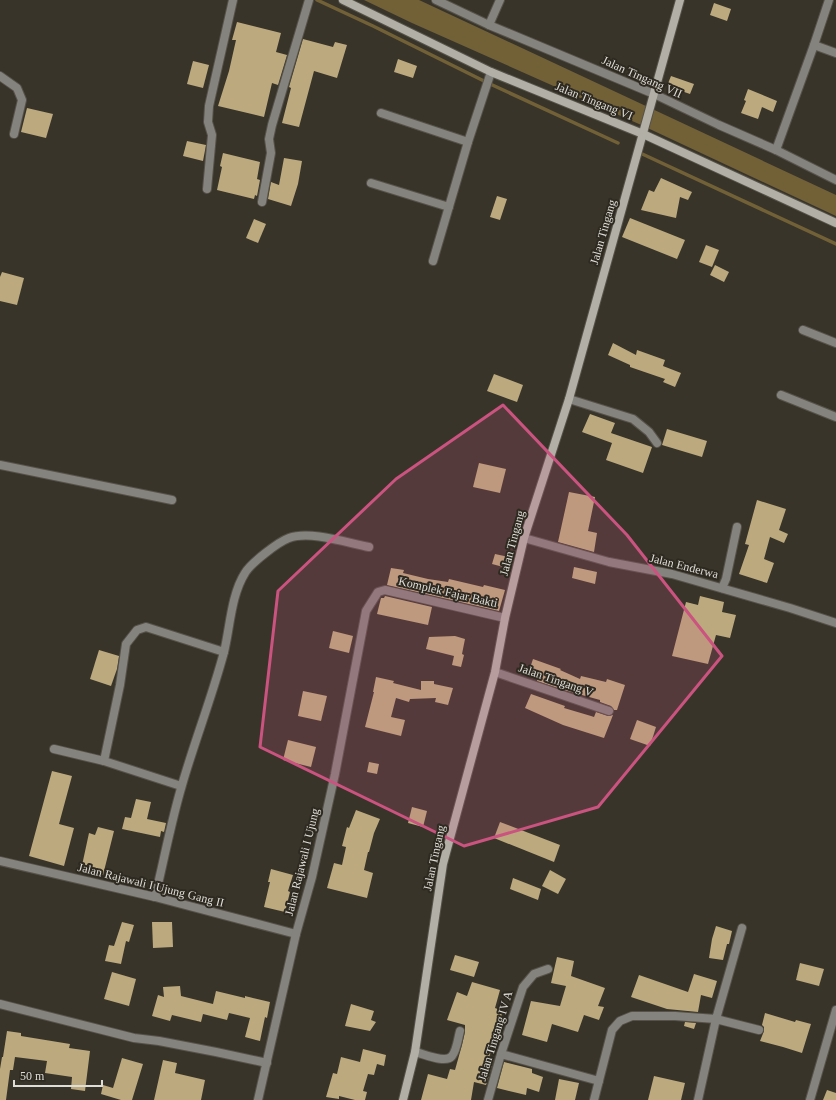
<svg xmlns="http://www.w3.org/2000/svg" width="836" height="1100" viewBox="0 0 836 1100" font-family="Georgia,serif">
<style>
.water{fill:#726137}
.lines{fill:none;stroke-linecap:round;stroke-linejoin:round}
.stream{stroke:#726137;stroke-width:3.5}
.building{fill:#bcaa7e}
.minor-casing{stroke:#565249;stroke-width:10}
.secondary-casing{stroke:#565249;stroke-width:10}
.minor{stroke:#85837e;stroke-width:8}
.secondary{stroke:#b2afa6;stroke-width:8}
.marked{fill:#cb5380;fill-opacity:0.2;stroke:#cb5380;stroke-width:3;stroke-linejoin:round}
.labels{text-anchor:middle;stroke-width:4;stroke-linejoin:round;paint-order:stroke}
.street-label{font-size:12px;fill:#dfddd7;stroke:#2e2a21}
</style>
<rect width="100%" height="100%" fill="#38342a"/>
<polygon class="water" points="364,0 419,0 836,195 836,216 639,124 412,23"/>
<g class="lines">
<g class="stream">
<polyline points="317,0 373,26 488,83 618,143"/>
<polyline points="638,152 836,244"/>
</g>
</g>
<g class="building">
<polygon points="714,3 731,9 727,21 710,15"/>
<polygon points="237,22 281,33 276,52 287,55 278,85 272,83 264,117 218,106 229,71 236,40 232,40"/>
<polygon points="303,39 333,47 335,42 347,45 337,78 314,71 299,127 282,123 291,88 289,87"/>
<polygon points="398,59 417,66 413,78 394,72"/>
<polygon points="193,61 209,65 203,88 187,84"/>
<polygon points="671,76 694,84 690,94 667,86"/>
<polygon points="748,89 777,101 773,112 762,107 758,119 741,113 746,101 744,100"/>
<polygon points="27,108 53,114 46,138 21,132"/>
<polygon points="187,141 206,145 203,161 183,156"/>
<polygon points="223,153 260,162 257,179 260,180 257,196 255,195 254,199 217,190 222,167 220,166"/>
<polygon points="284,158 302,161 298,184 291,206 268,199 271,182 279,185"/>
<polygon points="661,178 692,192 688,200 680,197 676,218 641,210 649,190 654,192"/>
<polygon points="497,196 507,199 500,220 490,217"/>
<polygon points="630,218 685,240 677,259 622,237"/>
<polygon points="254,219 266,224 258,243 246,238"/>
<polygon points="706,245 719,250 712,267 699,262"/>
<polygon points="715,265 729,272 724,282 710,275"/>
<polygon points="2,272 24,278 17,305 0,301 0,277"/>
<polygon points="613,343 636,355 637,350 665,360 663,366 681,373 675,387 663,382 665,379 630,367 630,365 608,355"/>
<polygon points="494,374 523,385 517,402 487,391"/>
<polygon points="590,414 615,423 611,433 652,447 643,473 606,460 612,443 582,432"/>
<polygon points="667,429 707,441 702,457 662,445"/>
<polygon points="479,463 506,469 500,493 473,487"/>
<polygon points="569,492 595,497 588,531 597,533 594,552 558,542"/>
<polygon points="757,500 786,509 779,530 788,534 784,543 770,537 764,559 774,563 767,583 739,574 749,545 745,544"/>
<polygon points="495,554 514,558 511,569 492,564"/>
<polygon points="574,567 597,572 595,584 572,578"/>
<polygon points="391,568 404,570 403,573 428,579 448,582 449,579 483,587 484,585 505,590 499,611 387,585"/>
<polygon points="385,596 432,607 428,625 377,614 381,598 384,598"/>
<polygon points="700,596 724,602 722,612 736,615 730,638 716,635 708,664 672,656 686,602 698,605"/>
<polygon points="333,631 353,636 349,653 329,648"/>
<polygon points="455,636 465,639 462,654 464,655 461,667 452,665 454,656 426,649 429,637"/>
<polygon points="99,650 119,656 117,669 111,686 90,679"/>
<polygon points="533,659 561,669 560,670 580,679 581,676 606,682 607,679 625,685 617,710 614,710 611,706 600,702 600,700 564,690 537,681 538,678 528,674"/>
<polygon points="376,677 394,681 393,683 421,690 421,681 434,681 434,684 453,688 448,705 435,702 436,698 410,699 409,702 396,698 391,717 405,720 401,736 365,727 374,692 373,692"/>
<polygon points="303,691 327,696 321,721 298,716"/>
<polygon points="531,694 565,706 564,708 591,716 594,717 596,712 608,716 613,715 604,738 563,725 525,708"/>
<polygon points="637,720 656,727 650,746 630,739"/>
<polygon points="288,740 316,747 311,767 283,760"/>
<polygon points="369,762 379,764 377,774 367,772"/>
<polygon points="52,771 72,776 59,824 74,828 64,866 29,856"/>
<polygon points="136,799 151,802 147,819 166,823 164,832 161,831 160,837 122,829 125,817 131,818"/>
<polygon points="412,807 427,811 423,827 408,823"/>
<polygon points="356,810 380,819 374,833 369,852 368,852 364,870 373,873 367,898 327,888 334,863 342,865 346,847 342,846 347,827 349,828"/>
<polygon points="500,822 560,845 554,862 494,838"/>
<polygon points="98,827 114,831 103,875 81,870 89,833 95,835"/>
<polygon points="271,869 293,875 288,891 290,892 285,912 264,907 270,882 268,882"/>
<polygon points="550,870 566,879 558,894 542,886"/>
<polygon points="513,878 541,889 538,900 510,889"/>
<polygon points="122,922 134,925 129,942 126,941 121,964 105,961 109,945 114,946"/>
<polygon points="152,922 172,922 173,947 153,948"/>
<polygon points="716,926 732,931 729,944 727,944 723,960 709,958 712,939"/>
<polygon points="455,955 479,962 474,977 450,970"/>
<polygon points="557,957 574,961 571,976 605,988 598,1006 604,1007 599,1020 584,1015 578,1032 552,1024 547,1042 522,1035 531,1001 560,1006 566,986 551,983"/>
<polygon points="800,963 824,969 819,986 796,980"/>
<polygon points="112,972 136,979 129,1006 104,999"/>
<polygon points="694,974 717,981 712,998 701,995 698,1012 667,1009 631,997 639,975 688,992"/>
<polygon points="472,982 500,990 495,1008 503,1011 489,1058 494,1059 486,1085 474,1082 471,1100 421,1100 428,1074 447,1079 450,1069 455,1070 462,1045 465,1032 465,1025 447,1020 457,992 467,996"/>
<polygon points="180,986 181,996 213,1004 216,991 245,998 245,996 270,1002 267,1018 265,1017 260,1041 245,1037 250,1018 229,1013 227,1020 203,1014 201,1022 172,1015 170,1021 152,1016 158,995 164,997 163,987"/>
<polygon points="351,1004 374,1011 371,1020 376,1022 370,1031 345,1026"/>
<polygon points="765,1013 795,1022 796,1020 811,1024 802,1053 783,1047 760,1041 764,1031 764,1027 762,1025"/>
<polygon points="685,1022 696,1023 694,1029 684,1026"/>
<polygon points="7,1031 21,1033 21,1036 70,1044 69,1048 90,1051 85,1091 71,1089 72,1077 45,1073 47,1061 15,1057 13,1070 10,1070 6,1100 0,1100 0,1069 2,1057 3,1057"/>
<polygon points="363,1049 386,1055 384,1066 377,1064 374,1075 368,1074 363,1091 367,1092 365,1100 355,1100 339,1096 339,1099 326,1097 333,1073 337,1074 341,1057 360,1062"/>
<polygon points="122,1058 143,1064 132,1100 121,1100 101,1094 103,1085 113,1088"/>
<polygon points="163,1060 177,1063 175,1073 205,1080 201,1100 154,1100"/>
<polygon points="504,1062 532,1069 532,1073 543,1077 539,1092 527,1088 526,1095 497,1088"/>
<polygon points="654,1076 685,1083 681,1100 648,1100"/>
<polygon points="559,1079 579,1083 575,1100 555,1100"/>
<polygon points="827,1090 836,1093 836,1100 823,1100"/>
</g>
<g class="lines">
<g class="minor-casing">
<g id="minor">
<polyline points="436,0 489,25 654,94 719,125 776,150 836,180"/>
<polyline points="489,25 500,0"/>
<polyline points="814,45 836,53"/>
<polyline points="0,76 17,88 22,100 14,134"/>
<polyline points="381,113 468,142"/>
<polyline points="776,150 814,45 829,0"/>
<polyline points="371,183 449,207"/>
<polyline points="207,189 212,135 208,122 209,106 233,0"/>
<polyline points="262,202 271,153 269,139 272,125 309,0"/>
<polyline points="433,261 468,142 491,72"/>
<polyline points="803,330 836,343"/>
<polyline points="781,395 836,417"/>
<polyline points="569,399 633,419 649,432 657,443"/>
<polyline points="0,465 172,500"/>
<polyline points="524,538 609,562 672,574 790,608 836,623"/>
<polyline points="722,588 726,579 737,527"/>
<polyline points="495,672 609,711"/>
<polyline points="54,749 104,761"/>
<polyline points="181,786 104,761 120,685 126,644 137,630 146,627 224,652"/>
<polyline points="0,861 155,897 296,934"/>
<path d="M155 897C164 860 171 822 182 785 195 740 212 697 224 652 230 628 231 595 245 573 251 563 278 542 289 538 310 530 348 543 369 547"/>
<polyline points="0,1004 134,1038 159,1041 216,1052 267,1063"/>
<path d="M415 1052C424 1054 446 1064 452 1056 457 1050 458 1038 460 1031"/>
<polyline points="501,1054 599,1081"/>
<polyline points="258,1100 296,934 312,877 335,774 366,611 378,592 385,590 505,618"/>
<polyline points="488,1100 501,1054 523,987 534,974 548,969"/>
<polyline points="594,1100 612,1030 620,1021 632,1016 675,1016 716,1019 742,928"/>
<polyline points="698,1100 716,1019 759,1030"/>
<polyline points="810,1100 836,1010"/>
</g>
</g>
<g class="secondary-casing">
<g id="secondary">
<polyline points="343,0 491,72 643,134 836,223"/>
<polyline points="403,1100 415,1052 443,864 495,672 505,618 524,538 569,399 680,0"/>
</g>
</g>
<use href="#minor" class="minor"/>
<use href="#secondary" class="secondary"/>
</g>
<path class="marked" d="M503 405 627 535 722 656 598 807 464 846 260 747 278 591 396 479Z"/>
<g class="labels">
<g class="street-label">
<text transform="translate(642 77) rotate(24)" y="4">Jalan Tingang VII</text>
<text transform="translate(594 101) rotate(22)" y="4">Jalan Tingang VI</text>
<text transform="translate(603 232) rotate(-74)" y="4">Jalan Tingang</text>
<text transform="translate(512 543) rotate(-75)" y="4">Jalan Tingang</text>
<text transform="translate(684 566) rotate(14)" y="4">Jalan Enderwa</text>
<text transform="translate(448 592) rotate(13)" y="4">Komplek Fajar Bakti</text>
<text transform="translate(556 680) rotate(19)" y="4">Jalan Tingang V</text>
<text transform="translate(434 858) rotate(-78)" y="4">Jalan Tingang</text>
<text transform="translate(302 862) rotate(-76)" y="4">Jalan Rajawali I Ujung</text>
<text transform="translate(151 885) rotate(14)" y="4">Jalan Rajawali I Ujung Gang II</text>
<text transform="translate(495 1036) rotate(-73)" y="4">Jalan Tingang IV A</text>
</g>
</g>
<path d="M14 1080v6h88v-6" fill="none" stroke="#dfddd7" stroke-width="2"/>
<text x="20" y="1080" font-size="12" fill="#dfddd7" stroke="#2e2a21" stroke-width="3" paint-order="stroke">50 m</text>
</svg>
